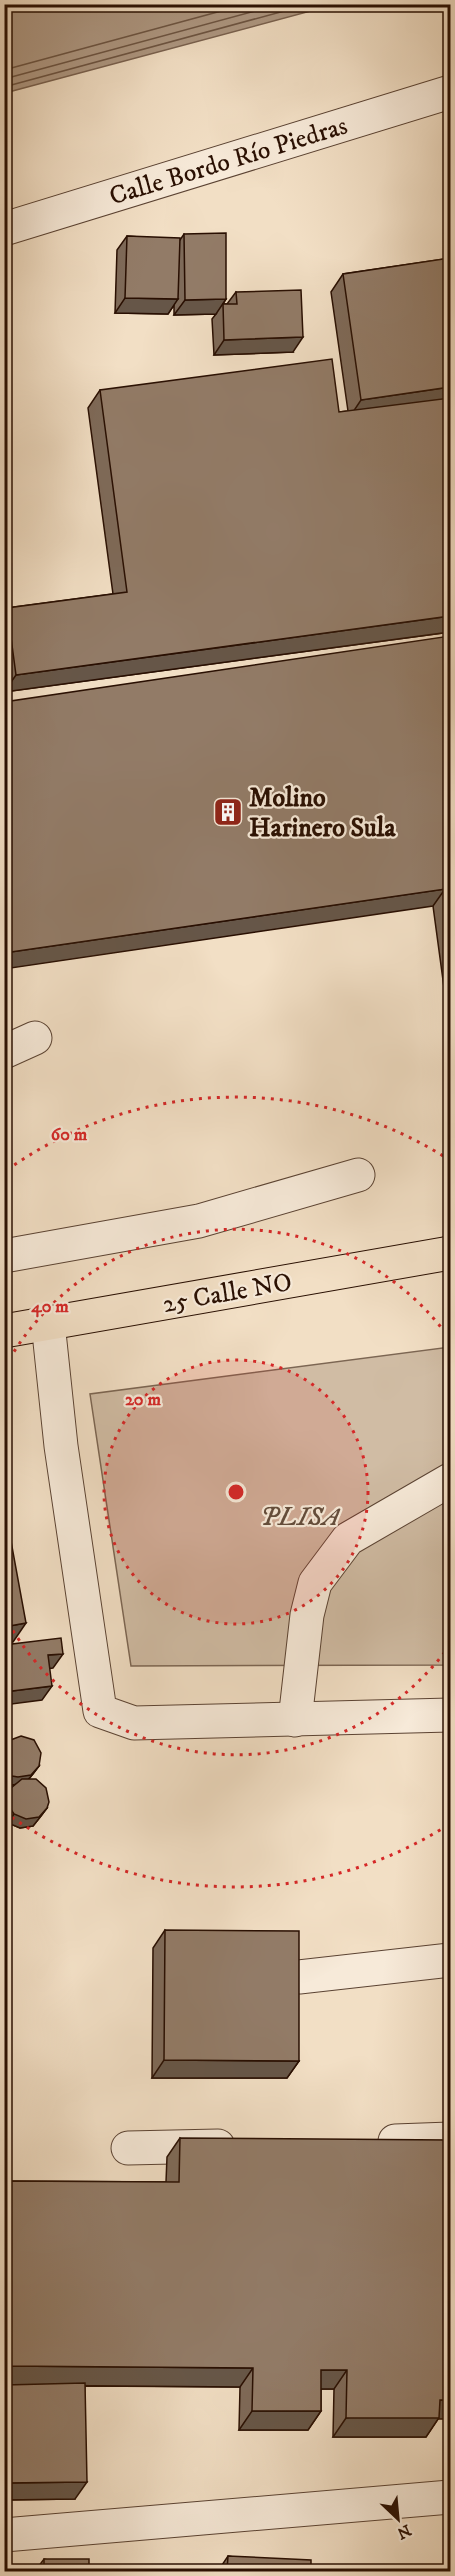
<svg xmlns="http://www.w3.org/2000/svg" width="455" height="2576" viewBox="0 0 455 2576" font-family="'IM FELL DW Pica',serif">
<style>
.green{fill:#d0bca4;stroke:#7c6653;stroke-width:1.5}
.water{fill:#ae9883;stroke:#79614f;stroke-width:1.5}
.lines{fill:none;stroke-linecap:round;stroke-linejoin:round}
.shore{stroke:#6c5442;stroke-width:1.5}
.minor-casing{stroke:#5b4333;stroke-width:35}
.major-casing{stroke:#290f02;stroke-width:35}
.highway-casing{stroke:#290f02;stroke-width:35}
.minor{stroke:#f7ead9;stroke-width:33}
.major{stroke:#f2dfc5;stroke-width:33}
.highway{stroke:#f2dfc5;stroke-width:33}
.wall{fill:#7e6a59;stroke:#290f02;stroke-width:1.5}
.shaded-wall{fill:#665648;stroke:#290f02;stroke-width:1.5}
.building{fill:#927b67;stroke:#290f02;stroke-width:1.5}
.ring{fill:none;stroke:#d62828;stroke-width:3;stroke-dasharray:3 6}
.labels{text-anchor:middle;stroke-width:4.5;stroke-linejoin:round;paint-order:stroke}
.street-label{font-size:26px;fill:#290f02;stroke:#f7ead9}
.poi-label{font-size:26px;font-weight:bold;fill:#290f02;stroke:#f7ead9;text-anchor:start}
.park-label{font-size:26px;font-style:italic;fill:#634c3b;stroke:#f7ead9}
.centre{fill:#d62828;stroke:#f7ead9;stroke-width:3}
.ring-label{font-size:18px;text-anchor:middle;font-weight:bold;fill:#d62828;stroke:#f7ead9;stroke-width:4.5;stroke-linejoin:round;paint-order:stroke}
</style>
<rect width="100%" height="100%" fill="#f2dfc5"/>
<filter id="stains"><feTurbulence type="fractalNoise" baseFrequency=".00333" numOctaves="4"/><feColorMatrix values="0 0 0 0 .2 0 0 0 0 .09 0 0 0 0 .02 0 0 0 .5 -.17"/></filter>
<radialGradient id="worn" r=".72"><stop offset=".6" stop-color="#630" stop-opacity="0"/><stop offset="1" stop-color="#630" stop-opacity=".3"/></radialGradient>
<polygon class="green" points="450,1347 450,1665 131,1666 90,1394"/>
<polygon class="water" points="5,4 333,4 333,5 5,93"/>
<g class="lines">
<g class="shore">
<polyline points="4,70 247,4"/>
<polyline points="4,79 281,4"/>
<polyline points="4,87 310,4"/>
</g>
<g class="minor-casing">
<g id="minor">
<polyline points="4,229 450,92"/>
<polyline points="4,1052 35,1038"/>
<polyline points="4,1256 199,1221 358,1175"/>
<polyline points="48,1323 61,1446 100,1711 134,1723 450,1715"/>
<polyline points="295,1720 307,1615 315,1583 348,1539 450,1480"/>
<polyline points="299,1977 450,1960"/>
<polyline points="395,2141 450,2139"/>
<polyline points="128,2148 218,2146"/>
<polyline points="4,2535 450,2497"/>
</g>
</g>
<g class="major-casing">
<polyline id="major" points="4,1331 450,1253"/>
</g>
<g class="highway-casing">
<polyline id="highway" points="449,1253 450,1253"/>
</g>
<use href="#minor" class="minor"/>
<use href="#major" class="major"/>
<use href="#highway" class="highway"/>
</g>
<g class="wall">
<polygon points="184,234 226,299 223,304 227,304 236,292 293,352 214,355 212,319 216,314 174,315 174,305 168,314 115,313 117,250 127,236 180,240"/>
<polygon points="450,258 450,632 4,692 4,612 7,608 113,594 88,408 100,390 339,412 348,411 331,292 343,274"/>
<polygon points="450,636 450,1032 433,906"/>
<polygon points="4,1745 39,1766 29,1779 47,1808 41,1816 33,1826 20,1828 8,1823 4,1817 4,1797 11,1788 14,1785 6,1784 4,1783"/>
<polygon points="165,1930 299,2061 287,2078 152,2078 153,1948"/>
<polygon points="180,2138 438,2419 426,2437 333,2437 334,2389 321,2389 321,2411 308,2430 239,2430 240,2387 85,2386 75,2499 4,2500 4,2181 166,2182 167,2157"/>
<polygon points="228,2556 311,2571 218,2571"/>
<polygon points="44,2559 89,2571 35,2571"/>
</g>
<g class="shaded-wall">
<polygon points="125,298 178,299 168,314 115,313"/>
<polygon points="226,299 216,314 174,315 185,300"/>
<polygon points="303,337 293,352 214,355 224,340"/>
<polygon points="450,387 450,403 349,418 361,400"/>
<polygon points="450,616 450,632 4,692 16,675"/>
<polygon points="445,889 433,906 4,969 4,953"/>
<polygon points="26,1623 13,1642 4,1643 4,1627"/>
<polygon points="63,1654 53,1668 38,1670 48,1655"/>
<polygon points="52,1686 42,1700 4,1705 4,1692"/>
<polygon points="39,1766 33,1774 25,1783 12,1785 6,1784 12,1776"/>
<polygon points="47,1808 41,1816 33,1826 20,1828 8,1823 14,1814"/>
<polygon points="164,2060 299,2061 287,2078 152,2078"/>
<polygon points="4,2366 253,2368 240,2387 4,2385"/>
<polygon points="321,2370 347,2370 334,2389 308,2389"/>
<polygon points="440,2400 450,2400 450,2419 438,2419 426,2437 333,2437 346,2418"/>
<polygon points="252,2411 321,2411 308,2430 239,2430"/>
<polygon points="87,2482 75,2499 4,2500 4,2483"/>
</g>
<g class="building">
<polygon points="226,233 226,299 185,300 184,234"/>
<polygon points="127,236 180,238 178,299 125,298"/>
<polygon points="450,258 450,387 361,400 343,274"/>
<polygon points="301,290 303,337 224,340 223,304 237,304 236,292"/>
<polygon points="332,359 339,412 450,398 450,616 16,675 7,608 127,592 100,390"/>
<polygon points="450,636 450,926 445,889 4,953 4,702"/>
<polygon points="4,1503 26,1623 4,1627"/>
<polygon points="61,1638 63,1654 48,1655 52,1686 4,1692 4,1645"/>
<polygon points="21,1736 34,1740 41,1753 39,1766 31,1775 18,1777 12,1776 4,1769 4,1745 8,1741"/>
<polygon points="22,1779 36,1779 46,1788 49,1802 47,1808 39,1817 26,1819 14,1814 10,1808 8,1795 11,1788"/>
<polygon points="165,1930 299,1931 299,2061 164,2060"/>
<polygon points="180,2138 450,2140 450,2400 440,2400 439,2418 346,2418 347,2370 321,2370 321,2411 252,2411 253,2368 4,2366 4,2181 179,2182"/>
<polygon points="85,2383 87,2482 4,2483 4,2385"/>
<polygon points="228,2556 311,2560 311,2571 227,2571"/>
<rect x="44" y="2559" width="45" height="12"/>
</g>
<circle cx="236" cy="1492" r="132" fill="#d62828" fill-opacity=".12"/>
<g class="ring">
<circle cx="236" cy="1492" r="132"/>
<path d="M450 1645A263 263 0 0 1 5 1617M5 1367A263 263 0 0 1 450 1339"/>
<path d="M448 1825A395 395 0 0 1 7 1814M7 1170A395 395 0 0 1 448 1159"/>
</g>
<defs>
<g id="building-square" transform="scale(1.5)"><rect x="-9" y="-9" width="18" height="18" rx="4" fill="#8f2418" stroke="#f7ead9"/><path d="M-4-6H4V6H1V3H-1V6H-4ZM-2.5-4.3h1.7v1.8h-1.7ZM.8-4.3h1.7v1.8H.8ZM-2.5-1h1.7V.8h-1.7ZM.8-1h1.7V.8H.8Z" fill="#fff"/></g>
</defs>
<g fill-rule="evenodd">
<use href="#building-square" x="228" y="812"/>
</g>
<g class="labels">
<g class="street-label">
<text transform="translate(228 160) rotate(-17)" y="9">Calle Bordo Río Piedras</text>
<text transform="translate(227 1292) rotate(-10)" y="9">25 Calle NO</text>
</g>
<g class="poi-label">
<text x="249" y="806">Molino<tspan x="249" dy="30">Harinero Sula</tspan></text>
</g>
<g class="park-label">
<text x="300" y="1525">PLISA</text>
</g>
</g>
<circle cx="236" cy="1492" r="9" class="centre"/>
<g class="ring-label">
<text x="69" y="1140">60 m</text>
<text x="50" y="1312">40 m</text>
<text x="143" y="1405">20 m</text>
</g>
<rect width="455" height="2576" fill="none" stroke="#f2dfc5" stroke-width="24"/>
<rect x="6" y="6" width="443" height="2564" fill="none" stroke="#290f02" stroke-width="3"/>
<rect x="12" y="12" width="431" height="2552" fill="none" stroke="#290f02" stroke-width="1.5"/>
<g transform="translate(398 2519) rotate(154)" stroke="#f7ead9" stroke-width="4.5" paint-order="stroke">
<path d="M0-4.5L10 22L0 15L-10 22Z" fill="#290f02"/>
<text y="-9" font-size="16" font-weight="bold" text-anchor="middle" fill="#290f02">N</text>
</g>
<rect width="100%" height="100%" filter="url(#stains)"/>
<rect width="100%" height="100%" fill="url(#worn)"/>
</svg>
